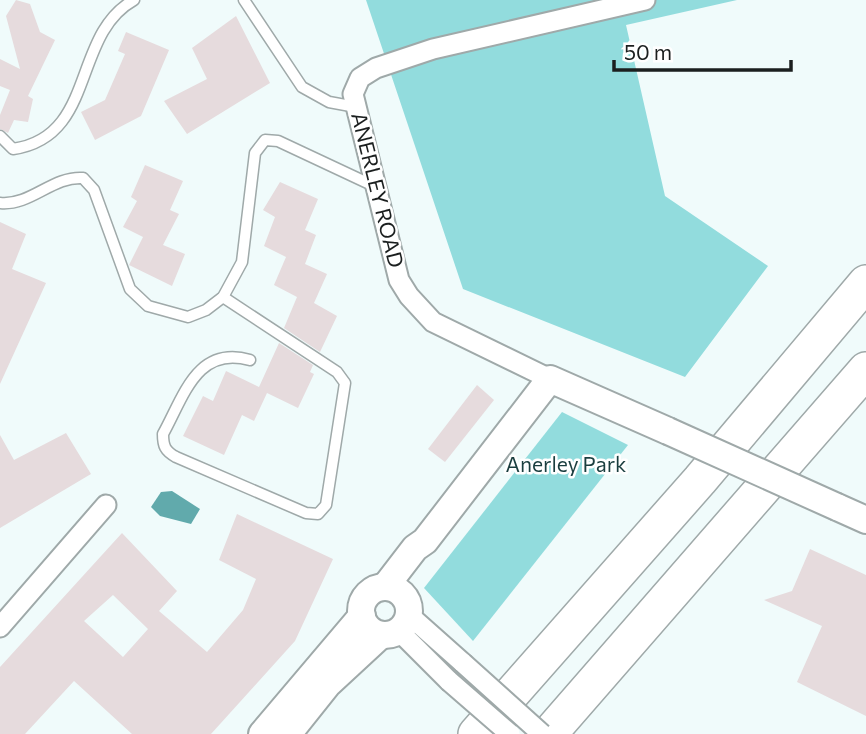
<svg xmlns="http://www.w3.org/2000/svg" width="866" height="734" viewBox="0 0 866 734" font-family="Commissioner,sans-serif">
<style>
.green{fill:#92dcdd}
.water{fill:#61aaac}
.building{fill:#e6dbdd;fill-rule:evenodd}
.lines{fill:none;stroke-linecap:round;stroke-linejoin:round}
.lane-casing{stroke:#9fa9a9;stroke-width:13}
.street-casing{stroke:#9fa9a9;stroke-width:23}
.secondary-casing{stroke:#9fa9a9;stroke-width:30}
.highway-casing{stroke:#9fa9a9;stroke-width:38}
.lane{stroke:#fff;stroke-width:10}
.street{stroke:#fff;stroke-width:19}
.secondary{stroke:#fff;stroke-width:26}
.highway{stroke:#fff;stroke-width:35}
.street-bridge-casing{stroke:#9fa9a9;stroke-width:23;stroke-linecap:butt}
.secondary-bridge-casing{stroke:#9fa9a9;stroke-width:30;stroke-linecap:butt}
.street-bridge{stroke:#fff;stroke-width:19}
.secondary-bridge{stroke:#fff;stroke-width:26}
.labels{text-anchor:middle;stroke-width:5;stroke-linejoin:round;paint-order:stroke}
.street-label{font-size:21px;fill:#1b1f1f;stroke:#fff}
.park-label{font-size:21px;fill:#1a3e3f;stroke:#fff}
</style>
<rect width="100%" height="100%" fill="#f0fbfb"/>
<g class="green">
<polygon points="366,0 737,0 626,25 665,196 768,266 685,377 463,289"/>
<polygon points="562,412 628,445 473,641 424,588"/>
</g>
<polygon class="water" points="172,491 200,509 191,524 160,516 151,507 161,492"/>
<g class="building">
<polygon points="16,0 30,4 40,32 55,40 28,96 33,99 28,122 14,120 8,133 0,129 0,115 10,90 0,86 0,59 20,69 6,16"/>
<polygon points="236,16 270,83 187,134 164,101 207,79 192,48"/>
<polygon points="126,32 169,50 141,116 95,140 81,112 105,100 125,54 118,51"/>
<polygon points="145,165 183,181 170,210 179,214 163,245 185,254 172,286 129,265 143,237 123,227 137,201 131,197"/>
<polygon points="280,182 318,199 305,230 316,235 305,264 327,274 314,303 337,316 320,352 284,328 297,297 274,285 286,257 264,246 275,217 263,210"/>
<polygon points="0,222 26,234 12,269 46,283 0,384"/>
<polygon points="279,343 313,365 310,372 314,374 298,408 267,393 254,421 242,415 224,455 183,436 203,396 213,401 226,371 259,387"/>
<polygon points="477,385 494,400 445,462 428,449"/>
<polygon points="66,433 91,474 0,528 0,435 14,460"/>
<path d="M237 514 333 559 295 641 211 734H132L74 681 25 734H0V667L122 533 177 591 159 611 207 652 243 610 256 579 219 560ZM113 595 148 629 123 657 84 621Z"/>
<polygon points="810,549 866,575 866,716 797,682 822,626 764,600 792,591"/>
</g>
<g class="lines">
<g class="lane-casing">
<g id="lane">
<polyline points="244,0 302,87 329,102 356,107"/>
<path d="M0 136 13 149C97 137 71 35 134 0"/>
<path d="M0 203C31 206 52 176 83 178L94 190 130 289 148 306 188 317 206 310 223 297 242 262 255 153 265 140 278 141 374 186"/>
<path d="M223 297 337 372 345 383 326 505 318 514 306 513 176 457C165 451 163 446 163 434 184 396 197 345 250 360"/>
</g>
</g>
<g class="street-casing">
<g id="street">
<polyline points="550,379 433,322 409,296 399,280 353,94 360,78 376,68 433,49 645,0"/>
<polyline points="409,615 463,663"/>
<polyline points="0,627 106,505"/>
<polyline points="399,631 449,681"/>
</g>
</g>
<g class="secondary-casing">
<g id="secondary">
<polyline points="837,507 866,520"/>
<polyline points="385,587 415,548 425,541 550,379 668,431"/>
<circle cx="385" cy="611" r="24"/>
<polyline points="262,734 362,616"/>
<polyline points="288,734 328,684 381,635"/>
</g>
</g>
<g class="highway-casing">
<g id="highway">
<polyline points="476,734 700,480 866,283"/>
<polyline points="549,734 866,370"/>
</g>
</g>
<use href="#lane" class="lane"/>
<use href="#street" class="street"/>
<use href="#secondary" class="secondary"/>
<use href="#highway" class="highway"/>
<g class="street-bridge-casing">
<g id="street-bridge">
<polyline points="463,663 542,734"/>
<polyline points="449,681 510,734"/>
</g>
</g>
<g class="secondary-bridge-casing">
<polyline id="secondary-bridge" points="668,431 837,507"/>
</g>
<use href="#street-bridge" class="street-bridge"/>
<use href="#secondary-bridge" class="secondary-bridge"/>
</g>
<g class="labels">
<g class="street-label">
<text transform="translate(377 190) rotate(76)" y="7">ANERLEY ROAD</text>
</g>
<g class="park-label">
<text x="566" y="472">Anerley Park</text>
</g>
</g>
<path d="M614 60v10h177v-10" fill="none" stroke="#1b1f1f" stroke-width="3.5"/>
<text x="624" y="60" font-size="21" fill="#1b1f1f" stroke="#ffffff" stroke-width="5" paint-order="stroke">50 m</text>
</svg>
